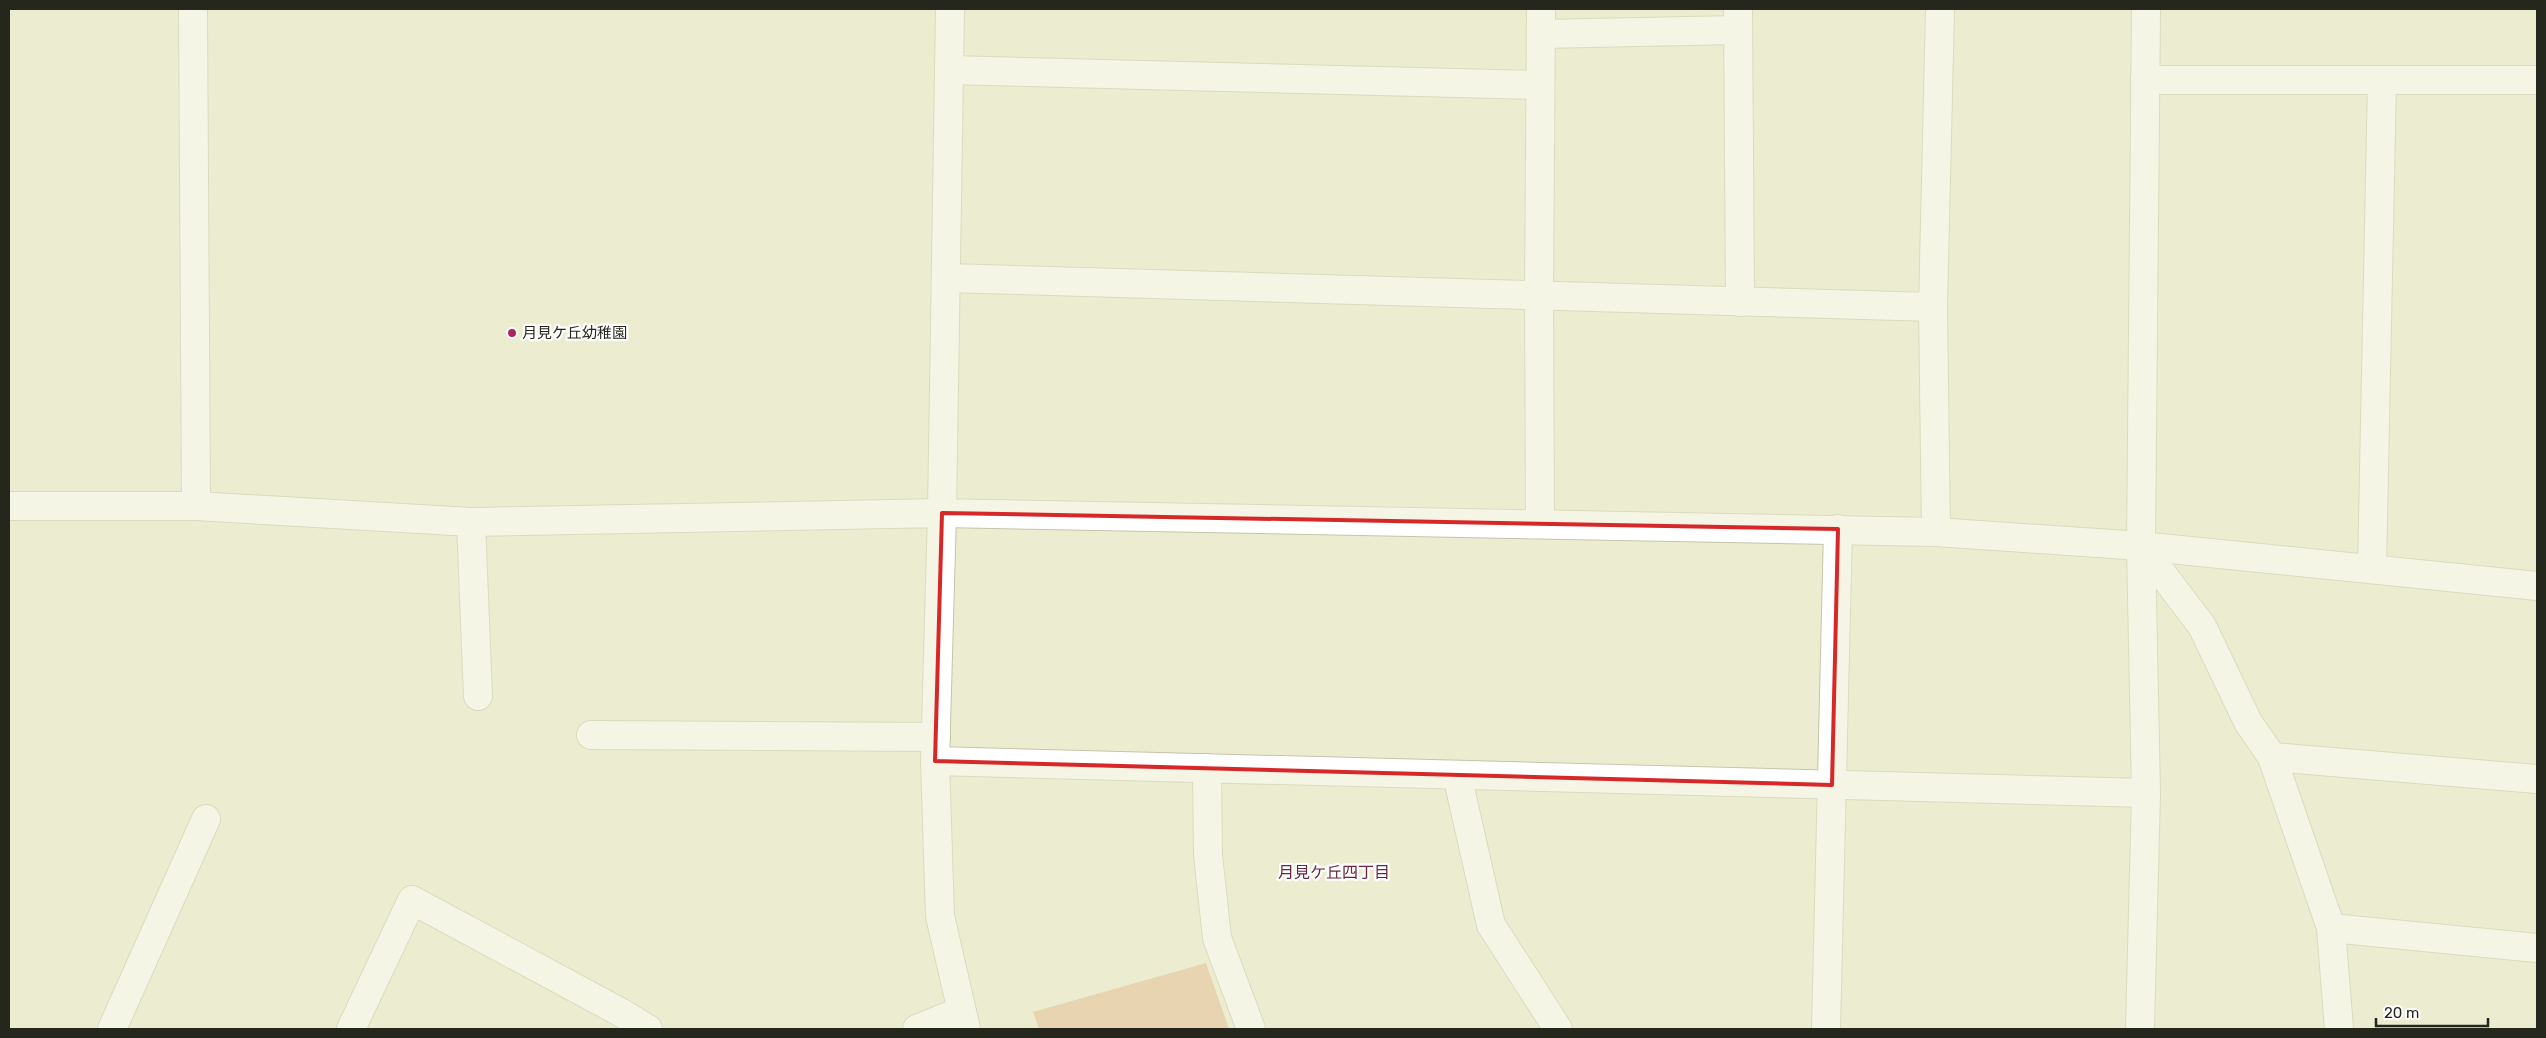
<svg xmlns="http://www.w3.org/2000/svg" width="2546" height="1038" viewBox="0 0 2546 1038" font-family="Rubik,'Noto Sans JP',sans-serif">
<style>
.green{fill:#e2b68c}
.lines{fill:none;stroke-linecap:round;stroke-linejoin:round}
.street-casing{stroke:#c4c5a8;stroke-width:30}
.secondary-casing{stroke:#c4c5a8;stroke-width:30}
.street{stroke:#fff;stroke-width:28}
.secondary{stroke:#fff;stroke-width:28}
.marked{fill:none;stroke:#d62828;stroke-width:4;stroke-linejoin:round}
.poi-dot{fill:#ae225e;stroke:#fff;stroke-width:2}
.labels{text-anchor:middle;stroke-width:4.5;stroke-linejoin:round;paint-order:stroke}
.poi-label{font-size:15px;fill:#26271c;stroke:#fff;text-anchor:start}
.neighbourhood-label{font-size:16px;fill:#6a263f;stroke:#fff}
</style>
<rect width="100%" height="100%" fill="#ecedd0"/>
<polygon class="green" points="1206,963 1229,1029 1039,1029 1033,1012"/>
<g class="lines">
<g class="street-casing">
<g id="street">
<polyline points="193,9 196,506"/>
<polyline points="1738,9 1740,302"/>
<polyline points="1541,34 1737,30"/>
<polyline points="949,70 1540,85"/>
<polyline points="2145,80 2537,80"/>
<polyline points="946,278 1933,307"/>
<polyline points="9,506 196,506 471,522 942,513 935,761 940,916 966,1029"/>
<polyline points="471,522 478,696"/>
<polyline points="1540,523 1539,294 1541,9"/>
<polyline points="1936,532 1933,307 1940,9"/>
<polyline points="2141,546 2202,626 2248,722 2272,757 2331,928 2339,1029"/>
<polyline points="2372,569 2382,80"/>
<polyline points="591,735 936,737"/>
<polyline points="2272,757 2537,779"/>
<polyline points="935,761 2146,793"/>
<polyline points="1207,768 1208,855 1217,938 1251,1029"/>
<polyline points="1457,775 1491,925 1558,1029"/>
<polyline points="2331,928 2537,948"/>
<polyline points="112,1029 206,819"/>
<polyline points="351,1029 412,900 620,1012 648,1029"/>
<polyline points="917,1029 961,1011"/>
<polyline points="1826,1029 1838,529"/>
</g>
</g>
<g class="secondary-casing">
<g id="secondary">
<polyline points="950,9 942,513 1936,532 2141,546 2537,586"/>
<polyline points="2140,1029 2146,793 2141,546 2146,9"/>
</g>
</g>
<use href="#street" class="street"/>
<use href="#secondary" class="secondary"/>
</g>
<path d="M0 0H2546V1038H0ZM942 513 1838 529 1832 785 935 761Z" fill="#ecedd0" fill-opacity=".55" fill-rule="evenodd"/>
<path class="marked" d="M942 513 1838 529 1832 785 935 761Z"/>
<circle class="poi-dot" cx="512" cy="333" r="5"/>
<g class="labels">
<g class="poi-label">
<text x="522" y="338">月見ケ丘幼稚園</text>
</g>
<g class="neighbourhood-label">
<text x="1334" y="878">月見ケ丘四丁目</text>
</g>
</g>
<rect width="2546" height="1038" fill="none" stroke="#26271c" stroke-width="20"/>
<path d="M2376 1018v8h112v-8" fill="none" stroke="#26271c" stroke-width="2.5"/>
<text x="2384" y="1018" font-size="15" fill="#26271c" stroke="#ffffff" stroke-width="4" paint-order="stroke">20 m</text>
</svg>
